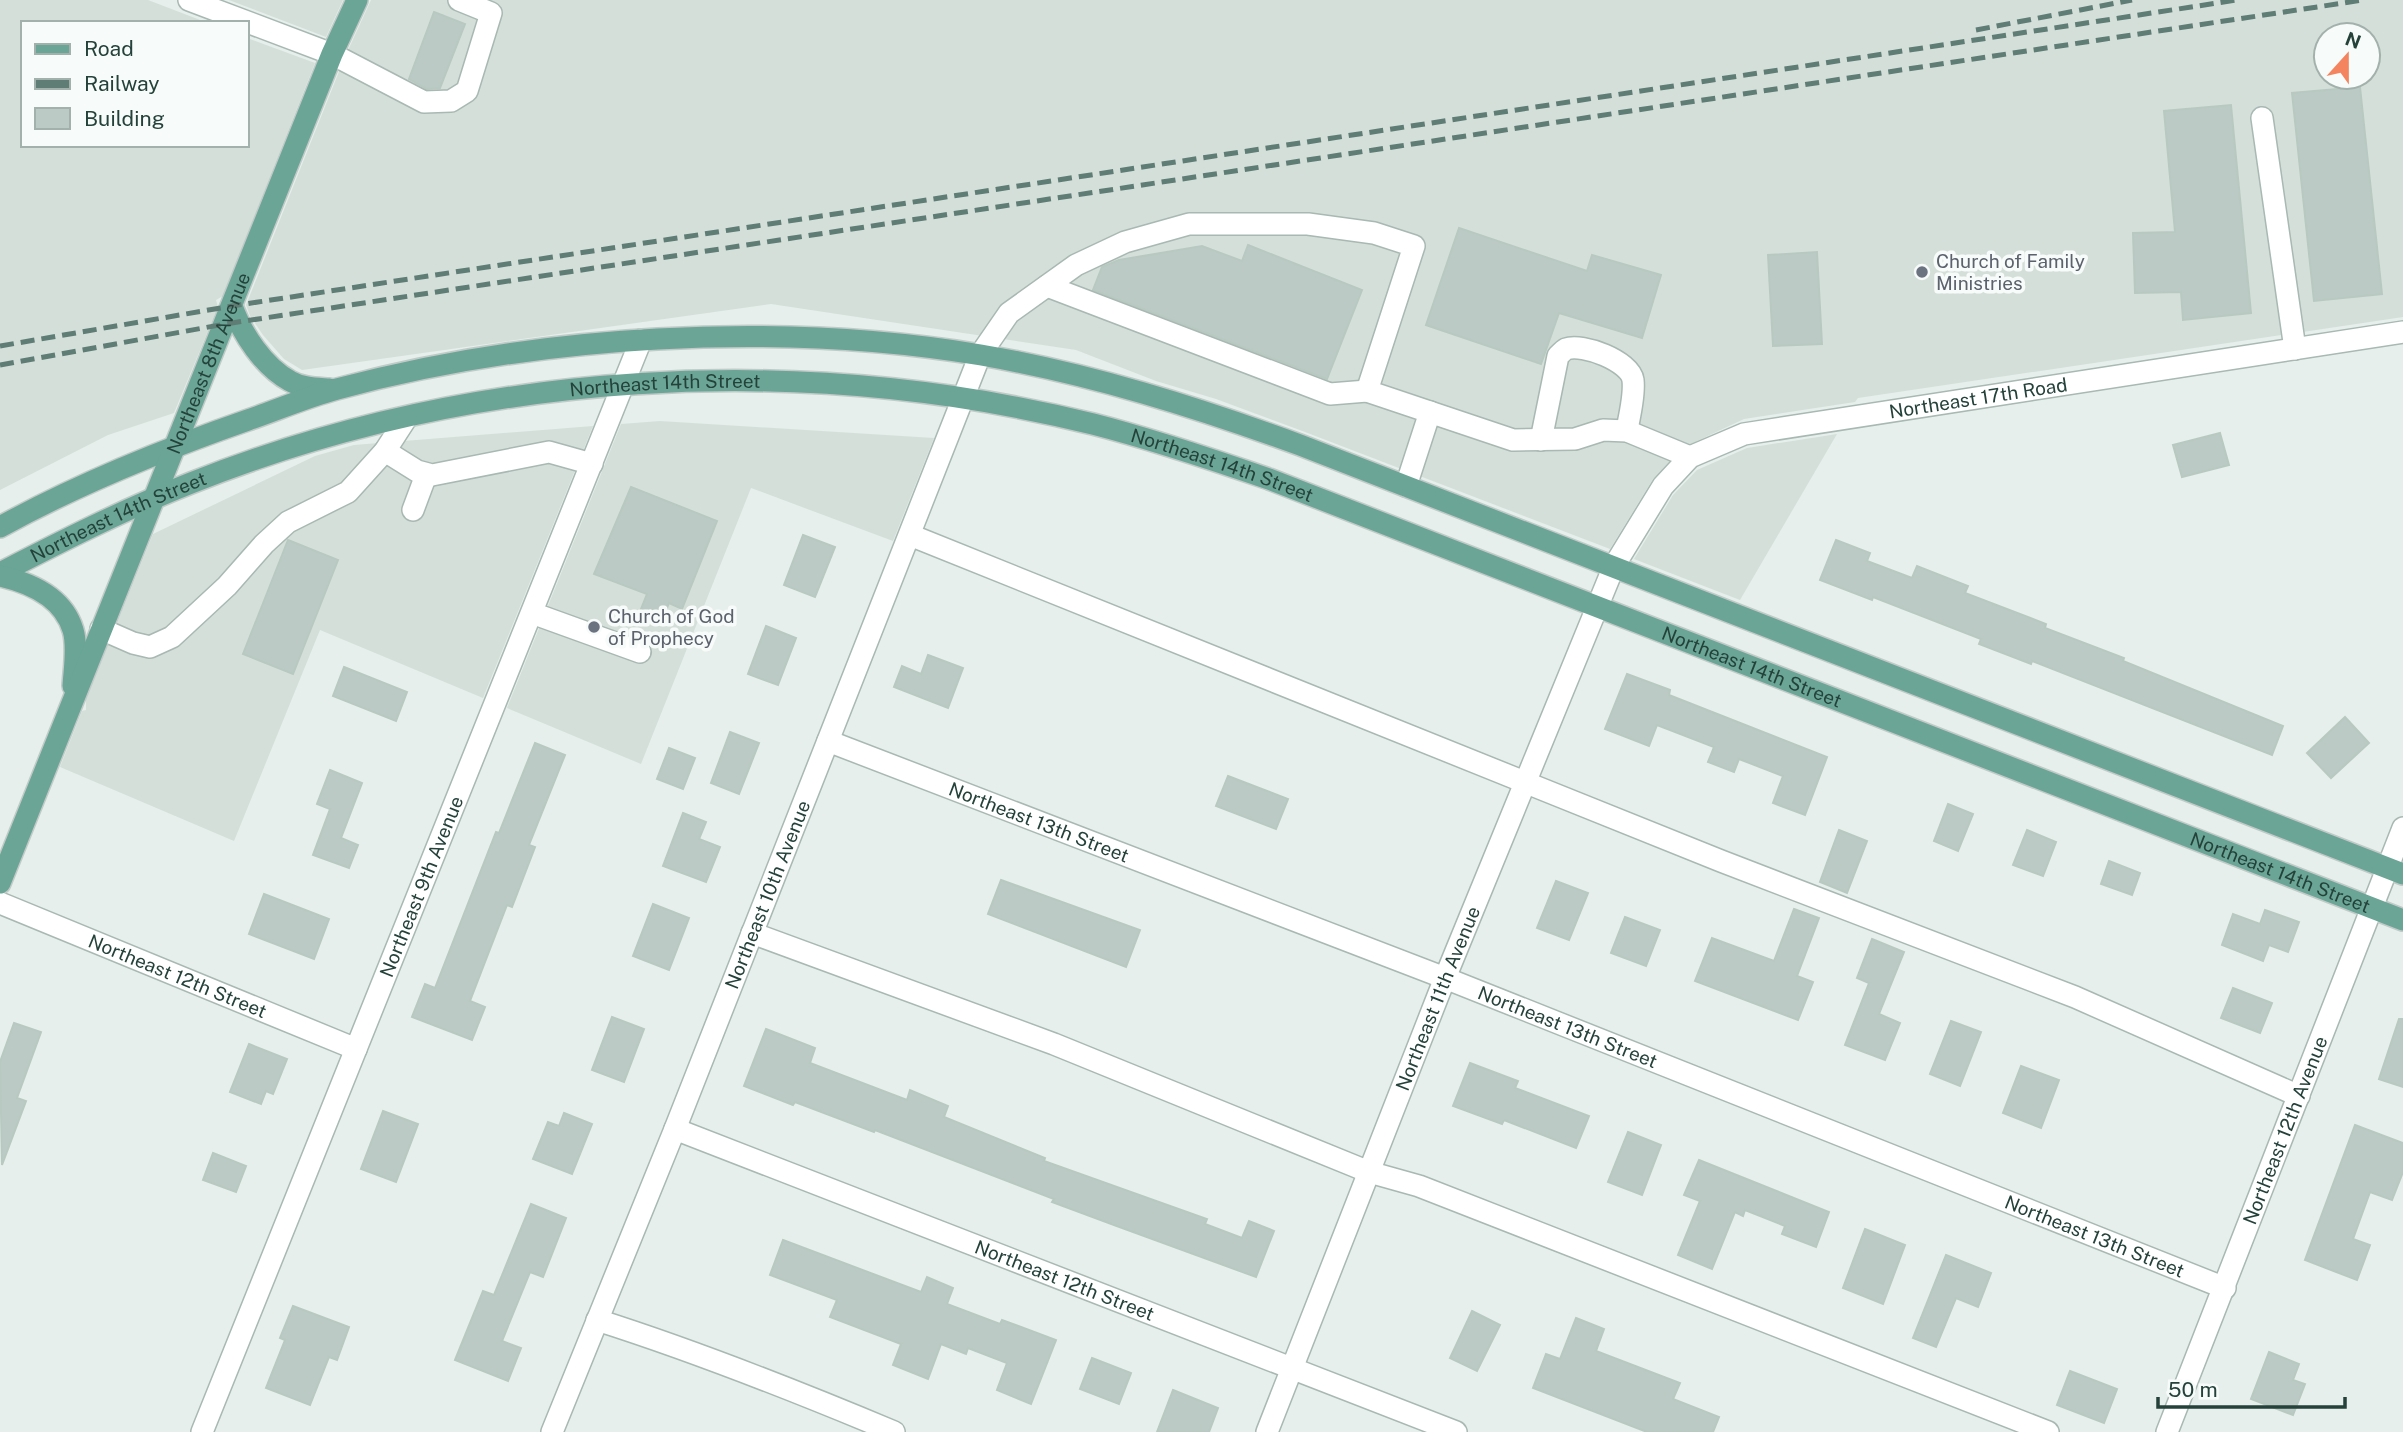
<svg xmlns="http://www.w3.org/2000/svg" width="2403" height="1432" viewBox="0 0 2403 1432" font-family="'Public Sans',sans-serif">
<style>
.built{fill:#d4dfda;fill-rule:evenodd}
.building{fill:#bbcac4;stroke:#b8c9c2;stroke-width:2}
.lines{fill:none;stroke-linecap:round;stroke-linejoin:round}
.minor-casing{stroke:#a8b8b2;stroke-width:24}
.major-casing{stroke:#c2cac8;stroke-width:24}
.minor{stroke:#fff;stroke-width:21}
.major{stroke:#6aa596;stroke-width:21}
.rail{stroke:#5f7d75;stroke-width:5;stroke-dasharray:14 7;stroke-linecap:butt}
.worship-dot{fill:#6b7280;stroke:#f7fbf9;stroke-width:2.5}
.labels{text-anchor:middle;stroke-width:7;stroke-linejoin:round;paint-order:stroke}
.worship-label{font-size:19px;fill:#5b616d;stroke:#f7fbf9;text-anchor:start}
.street-label{font-size:19px;fill:#24423a;stroke:#f7fbf9}
</style>
<rect width="100%" height="100%" fill="#e6efeb"/>
<g class="built">
<polygon points="0,0 148,0 208,23 23,23 23,145 247,145 247,38 315,63 223,296 216,300 218,307 174,413 108,435 0,490"/>
<polygon points="229,0 343,0 326,37"/>
<path d="M371 0H2403V317L1858 398 1855 402 1744 419 1682 448 1653 479 1610 549 1305 432 1216 399 1156 381 1076 350 771 304 302 370 284 359 263 335 250 316 246 305 344 59ZM2326 35H2368V77H2326Z"/>
<polygon points="660,421 934,438 893,541 751,488 641,764 507,708 621,424"/>
<polygon points="593,426 483,698 320,630 234,841 60,767 82,711 86,710 86,699 153,534 315,456 354,445"/>
<polygon points="1837,434 1740,600 1634,559 1673,495 1697,470 1747,448"/>
</g>
<g class="building">
<polygon points="434,12 465,24 440,88 427,89 409,79"/>
<polygon points="2360,87 2382,294 2314,301 2292,93"/>
<polygon points="2231,105 2251,313 2183,320 2181,292 2135,293 2133,233 2175,232 2164,111"/>
<polygon points="1459,228 1587,271 1592,255 1661,275 1642,338 1559,313 1541,364 1426,325"/>
<polygon points="1248,245 1362,290 1327,379 1093,290 1102,267 1119,260 1202,246 1242,261"/>
<polygon points="1817,252 1822,344 1773,346 1768,255"/>
<polygon points="2220,433 2229,465 2182,477 2173,445"/>
<polygon points="631,487 717,521 682,609 669,603 661,623 639,614 647,594 594,574"/>
<polygon points="803,535 835,547 815,597 784,585"/>
<polygon points="288,540 338,560 293,674 243,654"/>
<polygon points="1836,540 1870,553 1867,561 1912,578 1917,566 1968,586 1965,593 2046,624 2045,628 2124,658 2123,661 2283,726 2272,755 2032,661 2031,664 1979,644 1981,639 1873,597 1872,600 1820,580"/>
<polygon points="766,626 796,638 778,685 748,674"/>
<polygon points="928,655 963,668 948,708 894,687 902,666 921,674"/>
<polygon points="344,667 407,692 396,721 333,696"/>
<polygon points="1627,674 1670,690 1669,695 1827,757 1805,815 1773,803 1783,776 1739,759 1734,772 1708,762 1714,747 1657,725 1649,746 1605,729"/>
<polygon points="2345,717 2369,743 2331,778 2307,753"/>
<polygon points="730,732 759,743 739,794 711,783"/>
<polygon points="535,743 565,755 529,845 535,847 512,907 507,905 470,1001 485,1007 472,1040 412,1017 425,984 435,988 496,832 499,833"/>
<polygon points="669,748 695,758 683,789 657,779"/>
<polygon points="330,770 362,783 341,838 358,845 349,868 313,855 330,809 317,804"/>
<polygon points="1228,776 1288,799 1276,829 1216,806"/>
<polygon points="1948,804 1973,814 1958,851 1934,841"/>
<polygon points="683,813 706,822 699,839 720,847 706,882 663,866"/>
<polygon points="1839,830 1867,841 1847,893 1820,882"/>
<polygon points="2027,830 2056,842 2043,876 2013,865"/>
<polygon points="2109,861 2140,873 2132,895 2101,884"/>
<polygon points="1001,880 1140,930 1126,967 988,914"/>
<polygon points="1556,881 1588,893 1569,940 1537,928"/>
<polygon points="264,894 329,919 314,959 249,934"/>
<polygon points="653,904 689,918 669,970 633,956"/>
<polygon points="1794,909 1819,918 1797,976 1813,982 1798,1020 1695,981 1712,938 1774,961"/>
<polygon points="2265,910 2299,922 2288,952 2269,945 2263,961 2222,945 2233,914 2260,924"/>
<polygon points="1625,917 1660,930 1646,966 1611,953"/>
<polygon points="1872,939 1904,952 1879,1014 1900,1023 1885,1060 1845,1045 1869,983 1857,978"/>
<polygon points="2233,988 2272,1003 2260,1033 2221,1018"/>
<polygon points="612,1017 644,1029 624,1082 592,1070"/>
<polygon points="2399,1019 2403,1019 2403,1087 2379,1079"/>
<polygon points="1951,1021 1981,1032 1960,1086 1930,1074"/>
<polygon points="14,1023 41,1032 17,1098 26,1101 2,1165 0,1062"/>
<polygon points="766,1029 815,1048 810,1063 907,1100 910,1090 948,1106 944,1117 1045,1158 1044,1161 1207,1219 1205,1224 1242,1238 1249,1221 1274,1231 1256,1277 1114,1225 1052,1202 1054,1199 875,1130 874,1132 795,1102 793,1105 744,1086"/>
<polygon points="249,1044 287,1059 273,1094 266,1091 261,1104 230,1092"/>
<polygon points="1470,1063 1518,1081 1515,1088 1589,1116 1576,1148 1504,1120 1502,1124 1453,1106"/>
<polygon points="2021,1066 2059,1080 2041,1128 2003,1113"/>
<polygon points="383,1111 418,1124 396,1182 361,1169"/>
<polygon points="564,1113 592,1124 572,1174 533,1159 548,1122 559,1126"/>
<polygon points="2355,1125 2403,1143 2403,1172 2392,1200 2370,1192 2353,1239 2370,1245 2357,1280 2305,1260"/>
<polygon points="1628,1132 1661,1145 1642,1195 1608,1182"/>
<polygon points="213,1153 246,1166 236,1192 203,1180"/>
<polygon points="1699,1160 1829,1212 1816,1247 1782,1234 1785,1226 1745,1210 1743,1216 1735,1212 1712,1269 1678,1255 1700,1201 1684,1195"/>
<polygon points="531,1204 566,1218 543,1277 530,1272 502,1341 521,1348 508,1381 455,1360 483,1291 494,1295"/>
<polygon points="1865,1229 1905,1245 1883,1304 1843,1288"/>
<polygon points="783,1240 921,1292 927,1277 953,1288 947,1304 1000,1324 1002,1320 1056,1340 1031,1404 997,1390 1007,1363 968,1348 966,1354 941,1344 928,1379 893,1365 901,1344 830,1317 837,1300 770,1275"/>
<polygon points="1946,1255 1991,1273 1978,1307 1956,1298 1936,1347 1913,1338"/>
<polygon points="293,1306 349,1327 337,1360 329,1357 310,1405 266,1388 285,1340 280,1338"/>
<polygon points="1472,1311 1500,1325 1477,1371 1450,1358"/>
<polygon points="1576,1318 1604,1329 1596,1351 1680,1383 1673,1399 1719,1417 1713,1432 1647,1432 1533,1388 1546,1354 1560,1359"/>
<polygon points="2269,1352 2299,1364 2293,1380 2305,1384 2293,1415 2251,1399"/>
<polygon points="1092,1358 1131,1373 1119,1404 1080,1389"/>
<polygon points="2070,1371 2117,1389 2104,1423 2057,1405"/>
<polygon points="1173,1390 1218,1408 1209,1432 1157,1432"/>
</g>
<g class="lines">
<g class="minor-casing">
<g id="minor">
<polyline points="189,0 332,54 424,102 451,101 467,91 491,13 459,0"/>
<polyline points="2262,118 2295,349"/>
<polyline points="1047,286 1330,394 1367,391"/>
<path d="M1541 440 1558 356C1560 354 1564 350 1566 349 1583 343 1630 361 1633 380 1635 396 1629 416 1627 431"/>
<polyline points="385,451 417,471 432,475 549,452 592,464"/>
<polyline points="1406,486 1430,412"/>
<polyline points="413,510 426,475"/>
<polyline points="910,535 1721,861 2075,997 2299,1096"/>
<polyline points="532,613 640,652"/>
<polyline points="101,629 133,643 150,647 172,637 227,586 264,544 288,522 348,492 385,451 407,417"/>
<path id="s1" d="M828 741 1445 978 2225 1288"/>
<path id="s2" d="M0 903 356 1049"/>
<polyline points="752,933 1054,1044 1369,1172 1419,1186 2048,1432"/>
<path id="s3" d="M675 1129 1456 1432"/>
<path d="M597 1320C698 1352 796 1391 894 1432"/>
<path id="s4" d="M202 1432 641 340"/>
<path id="s5" d="M552 1432 675 1129 980 355 1009 313 1076 265 1125 242 1189 224H1308L1374 233 1414 246 1367 391 1513 440 1575 439 1603 430 1627 431 1690 457"/>
<path id="s6" d="M1267 1432 1445 978 1614 566 1663 486 1690 457 1744 434 2403 332"/>
<path id="s7" d="M2167 1432 2403 828"/>
</g>
</g>
<g class="major-casing">
<g id="major">
<path d="M232 306C242 334 264 367 290 381 302 388 316 388 329 389"/>
<path d="M0 527C80 483 162 450 248 420 277 410 307 397 337 389 537 335 777 321 981 355 1091 374 1196 407 1300 445L2403 874"/>
<path id="s8" d="M0 573C62 541 125 509 191 483 475 370 796 351 1093 424 1152 439 1211 459 1269 479L2403 920"/>
<path d="M0 576C31 583 63 597 73 630 78 646 74 669 73 686"/>
<path id="s9" d="M0 883 332 54 357 0"/>
</g>
</g>
<use href="#minor" class="minor"/>
<use href="#major" class="major"/>
<g class="rail">
<polyline points="1976,30 2132,0"/>
<polyline points="0,346 232,306 2237,0"/>
<polyline points="0,365 225,324 2363,0"/>
</g>
</g>
<g class="worship-dot">
<circle cx="1922" cy="272" r="7"/>
<circle cx="594" cy="627" r="7"/>
</g>
<g class="labels">
<g class="worship-label">
<text x="1936" y="268">Church of Family<tspan x="1936" dy="22">Ministries</tspan></text>
<text x="608" y="623">Church of God<tspan x="608" dy="22">of Prophecy</tspan></text>
</g>
<g class="street-label">
<text dy="7" stroke="none"><textPath href="#s9" startOffset="560">Northeast 8th Avenue</textPath></text>
<text dy="7" stroke="none"><textPath href="#s8" startOffset="698">Northeast 14th Street</textPath></text>
<text dy="7" stroke="none"><textPath href="#s6" startOffset="1362">Northeast 17th Road</textPath></text>
<text dy="7" stroke="none"><textPath href="#s8" startOffset="1265">Northeast 14th Street</textPath></text>
<text dy="7" stroke="none"><textPath href="#s8" startOffset="131">Northeast 14th Street</textPath></text>
<text dy="7" stroke="none"><textPath href="#s8" startOffset="1832">Northeast 14th Street</textPath></text>
<text dy="7" stroke="none"><textPath href="#s1" startOffset="226">Northeast 13th Street</textPath></text>
<text dy="7" stroke="none"><textPath href="#s8" startOffset="2399">Northeast 14th Street</textPath></text>
<text dy="7" stroke="none"><textPath href="#s4" startOffset="588">Northeast 9th Avenue</textPath></text>
<text dy="7" stroke="none"><textPath href="#s5" startOffset="579">Northeast 10th Avenue</textPath></text>
<text dy="7" stroke="none"><textPath href="#s2" startOffset="192">Northeast 12th Street</textPath></text>
<text dy="7" stroke="none"><textPath href="#s6" startOffset="466">Northeast 11th Avenue</textPath></text>
<text dy="7" stroke="none"><textPath href="#s1" startOffset="793">Northeast 13th Street</textPath></text>
<text dy="7" stroke="none"><textPath href="#s7" startOffset="324">Northeast 12th Avenue</textPath></text>
<text dy="7" stroke="none"><textPath href="#s1" startOffset="1360">Northeast 13th Street</textPath></text>
<text dy="7" stroke="none"><textPath href="#s3" startOffset="418">Northeast 12th Street</textPath></text>
</g>
</g>
<rect x="21" y="21" width="228" height="126" fill="#f7fbf9" stroke="#a3b1ad" stroke-width="2"/>
<rect x="35" y="44" width="35" height="10" fill="#6aa596" stroke="#a3b1ad" stroke-width="2"/>
<text x="84" y="56" font-size="21" fill="#24423a">Road</text>
<rect x="35" y="79" width="35" height="10" fill="#5f7d75" stroke="#a3b1ad" stroke-width="2"/>
<text x="84" y="91" font-size="21" fill="#24423a">Railway</text>
<rect x="35" y="108" width="35" height="21" fill="#bbcac4" stroke="#a3b1ad" stroke-width="2"/>
<text x="84" y="126" font-size="21" fill="#24423a">Building</text>
<g transform="translate(2347 56) rotate(21)"><circle r="33" fill="#f7fbf9" stroke="#a3b1ad" stroke-width="2"/>
<path d="M0-5L12 26L0 18L-12 26Z" fill="#f4845f"/>
<text y="-10" font-size="19" font-weight="bold" text-anchor="middle" fill="#24423a">N</text>
</g>
<path d="M2158 1397v10h187v-10" fill="none" stroke="#24423a" stroke-width="3.5"/>
<text x="2168" y="1397" font-size="21" fill="#24423a" stroke="#f7fbf9" stroke-width="5" paint-order="stroke">50 m</text>
</svg>
